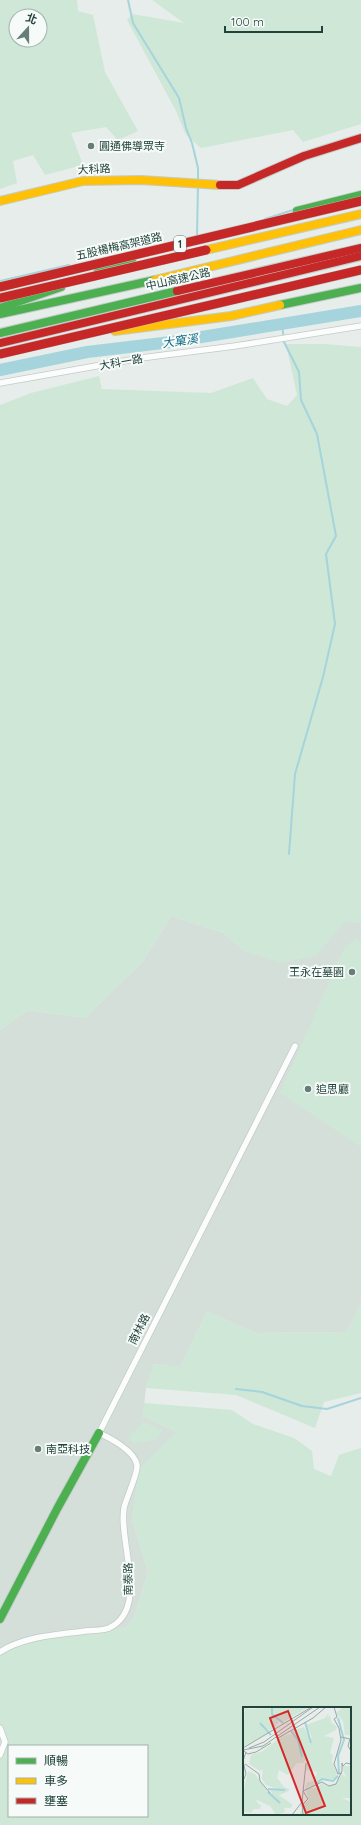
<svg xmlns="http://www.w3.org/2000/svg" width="361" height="1825" viewBox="0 0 361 1825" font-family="Quicksand,'Noto Sans TC',sans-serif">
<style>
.built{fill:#d5dfda}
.green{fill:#cfe7d7;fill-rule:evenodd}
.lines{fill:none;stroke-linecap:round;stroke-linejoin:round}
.stream{stroke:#a5d4dd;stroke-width:2}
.river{stroke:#a5d4dd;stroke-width:12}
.street-casing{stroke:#c4cac8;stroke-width:7}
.fast-casing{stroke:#c2cbc8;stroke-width:10}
.slow-casing{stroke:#c2cbc8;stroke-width:10}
.jam-casing{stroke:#c2cbc8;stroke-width:10}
.street{stroke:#fbfcfc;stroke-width:5.5}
.fast{stroke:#4caf50;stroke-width:8}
.slow{stroke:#ffc107;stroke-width:8}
.jam{stroke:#c62828;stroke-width:8}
.jam-bridge-casing{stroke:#c2ccc9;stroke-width:10;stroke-linecap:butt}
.jam-bridge{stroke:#c62828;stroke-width:9}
.poi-dot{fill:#677e78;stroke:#f6fbf9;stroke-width:1.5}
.labels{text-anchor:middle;stroke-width:4;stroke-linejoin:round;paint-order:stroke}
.shield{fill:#f6fbf9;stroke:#627a74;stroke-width:1}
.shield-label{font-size:10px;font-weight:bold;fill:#22433b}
.poi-label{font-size:11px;fill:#22433b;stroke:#f6fbf9;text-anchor:start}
.street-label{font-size:11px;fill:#22433b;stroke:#f6fbf9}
.water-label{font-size:12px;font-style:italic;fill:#166e85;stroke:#f6fbf9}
.inset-river{fill:none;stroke:#a5d4dd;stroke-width:2}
.inset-road{fill:none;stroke:#98a9a4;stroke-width:1}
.view{fill:#d62828;fill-opacity:0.15;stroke:#d62828;stroke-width:2}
.inset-edge{fill:none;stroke:#22433b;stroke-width:2}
</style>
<rect width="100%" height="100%" fill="#e7edea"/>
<polygon class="built" points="171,916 224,933 244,951 316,955 344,921 361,923 361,1303 347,1332 257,1333 207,1312 180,1367 154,1364 146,1388 143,1416 177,1432 132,1519 148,1572 134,1618 125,1628 26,1641 0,1647 0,1030 28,1010 85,1018 143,961"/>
<g class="green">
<path d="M0 0H77L78 11 93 15 105 72 138 131 118 140 106 127 71 133 83 165 45 175 33 155 13 161 17 183 0 189ZM16 16H40V40H16Z"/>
<polygon points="152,0 361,0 361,124 303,142 293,130 201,148 186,135 176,111 127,20 132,14 184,23"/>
<polygon points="286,344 325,344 361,347 361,923 344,922 317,955 281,963 244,951 224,933 171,916 143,961 85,1018 28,1010 0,1030 0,405 31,393 99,376 102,389 211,393 253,378 267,399 287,406 297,395"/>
<polygon points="356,939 361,943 361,1147 280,1093 345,946"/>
<polygon points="361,1303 361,1393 324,1402 315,1428 236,1395 146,1388 153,1364 180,1367 207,1312 257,1333 347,1332"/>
<path d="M144 1403 232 1410 253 1424 294 1438 312 1451 314 1469 331 1476 339 1455 361 1448V1825H0V1647L26 1641 125 1628 134 1618 148 1572 132 1519 138 1469 177 1432 142 1416ZM244 1708H350V1814H244ZM9 1746H147V1816H9Z"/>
<polygon points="143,1422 163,1430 156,1439 136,1444 128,1438"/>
</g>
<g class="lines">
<g class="stream">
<polyline points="128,0 133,23 179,98 186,128 192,143 198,168 198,180"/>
<polyline points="265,219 293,210"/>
<polyline points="197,236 198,185"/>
<polyline points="0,281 69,265"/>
<polyline points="282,323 284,342 299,372 301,400 317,434 336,536 326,554 335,624 323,677 295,774 289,854"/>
<polyline points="236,1389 262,1392 302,1406 327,1409 361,1398"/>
</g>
<polyline class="river" points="0,370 87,352 171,342 361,311"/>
<g class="street-casing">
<g id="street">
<polyline points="0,383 141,358 235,346 361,326"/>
<path d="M0 1652C24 1636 58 1635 85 1631 92 1630 102 1631 109 1628 150 1609 118 1541 124 1508 126 1498 138 1474 137 1465 135 1451 110 1438 99 1433L295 1046"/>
<polyline points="0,1728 5,1742 0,1755"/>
</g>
</g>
<g class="fast-casing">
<g id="fast">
<polyline points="297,211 361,195"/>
<polyline points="98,272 132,259"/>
<polyline points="280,305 361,288"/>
<polyline points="0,308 61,287"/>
<polyline points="0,314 155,280"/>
<polyline points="0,333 177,291"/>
<polyline points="0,1619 57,1509 99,1433"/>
</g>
</g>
<g class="slow-casing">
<g id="slow">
<polyline points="0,201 83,181 141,180 220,185"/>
<polyline points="206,250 361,214"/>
<polyline points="155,280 361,230"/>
<polyline points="115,331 231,316 280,305"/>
</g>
</g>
<g class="jam-casing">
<g id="jam">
<polyline points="220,185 238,185 304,156 361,138"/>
<polyline points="177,291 361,248"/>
<polyline points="0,343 361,256"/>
</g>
</g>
<use href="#street" class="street"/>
<use href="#fast" class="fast"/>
<use href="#slow" class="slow"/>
<use href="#jam" class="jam"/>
<g class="jam-bridge-casing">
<g id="jam-bridge">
<polyline points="0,287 361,201"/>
<polyline points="0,298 206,250"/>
<polyline points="0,354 361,270"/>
</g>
</g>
<use href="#jam-bridge" class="jam-bridge"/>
</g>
<g class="poi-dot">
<circle cx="91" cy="146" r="4"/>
<circle cx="352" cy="972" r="4"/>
<circle cx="308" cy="1089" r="4"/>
<circle cx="38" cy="1449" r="4"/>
</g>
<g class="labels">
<rect class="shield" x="174" y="236" width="12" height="16" rx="3"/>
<g class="shield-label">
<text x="180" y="248">1</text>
</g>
<g class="poi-label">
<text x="99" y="150">圓通佛導眾寺</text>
<text x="344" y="976" text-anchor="end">王永在墓園</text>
<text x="316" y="1093">追思廳</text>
<text x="46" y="1453">南亞科技</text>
</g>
<g class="street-label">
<text transform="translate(94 169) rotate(-3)" y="4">大科路</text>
<text transform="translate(119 246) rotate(-13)" y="4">五股楊梅高架道路</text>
<text transform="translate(178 279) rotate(-13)" y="4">中山高速公路</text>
<text transform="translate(121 362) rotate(-10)" y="4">大科一路</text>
<text transform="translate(139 1329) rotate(-63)" y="4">南林路</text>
<text transform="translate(128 1579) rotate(-91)" y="4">南泰路</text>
</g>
<g class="water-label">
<text transform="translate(180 341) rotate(-8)" y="4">大窠溪</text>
</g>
</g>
<g transform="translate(243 1707)">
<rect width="108" height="108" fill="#e7edea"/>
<path d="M2 0 5 2 66 0 40 15 34 10 36 9 30 8 36 15 34 18 27 24 19 20 25 26 0 40ZM100 0H108V28H102L100 14 93 6ZM86 5 84 11 87 8 88 15 94 20 93 23 81 29 91 31 87 46 90 48 89 55 95 69 92 72H80L71 79 62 81 64 75 71 74 74 65 63 63 64 52 60 56H54L45 68 36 63 34 71 41 80 46 82V84L36 88 50 98 47 101H41L42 105 33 108 27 99 14 93 13 94 18 99 17 102H11L8 106 0 105V87L5 64 12 67 26 87H29L27 82 38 83 23 78 19 72 20 62 17 64 6 57 8 48 20 44 39 29 50 27 48 24 61 20 67 33 69 30 63 18 82 11ZM99 59H108V91H99L108 95V108H56L60 101 58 98 66 93 62 81H73L79 76 85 79 94 76 99 67 103 71Z" fill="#cfe7d7"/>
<path class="inset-river" d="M29 0V7L40 16M95 11 101 33 95 49 96 66M62 15 68 36M17 16 28 28M48 24 55 33 59 50M74 76 79 72 90 74 95 69M25 82 42 83M25 85 37 96"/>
<path class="inset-road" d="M91 0 94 10 91 12 96 21 98 33 91 57 95 67 99 66M98 30 107 32 105 39 108 44M35 31 70 11 83 0M0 41 67 1M6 41 21 35 70 0M0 43 20 39 77 0M1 44 5 47 13 45 28 36M2 57 16 67 17 74 27 86M0 74 3 67 0 54 3 45M60 84 79 75 86 79 93 77 99 64V56L100 59 103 56 108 57M60 84 65 92 59 98 60 108M49 108 59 95 63 56"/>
<path class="view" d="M45 4 82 99 63 106 27 11Z"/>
<rect width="108" height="108" class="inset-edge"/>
</g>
<rect x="8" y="1745" width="140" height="72" fill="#f6fbf9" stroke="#a1b1ad"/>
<rect x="16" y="1758" width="20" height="6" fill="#4caf50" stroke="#a1b1ad"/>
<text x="44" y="1765" font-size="12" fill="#22433b">順暢</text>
<rect x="16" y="1778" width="20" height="6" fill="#ffc107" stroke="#a1b1ad"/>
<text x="44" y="1785" font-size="12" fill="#22433b">車多</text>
<rect x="16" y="1798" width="20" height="6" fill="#c62828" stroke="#a1b1ad"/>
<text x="44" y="1805" font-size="12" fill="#22433b">壅塞</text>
<g transform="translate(28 28) rotate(21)"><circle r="19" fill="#f6fbf9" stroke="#a1b1ad"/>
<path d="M0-3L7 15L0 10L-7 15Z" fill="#677e78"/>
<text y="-6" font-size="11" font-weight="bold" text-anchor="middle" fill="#22433b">北</text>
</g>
<path d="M225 26v6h97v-6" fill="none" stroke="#22433b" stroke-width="2"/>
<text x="231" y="26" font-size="12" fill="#22433b" stroke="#f6fbf9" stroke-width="3" paint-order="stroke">100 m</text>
</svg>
